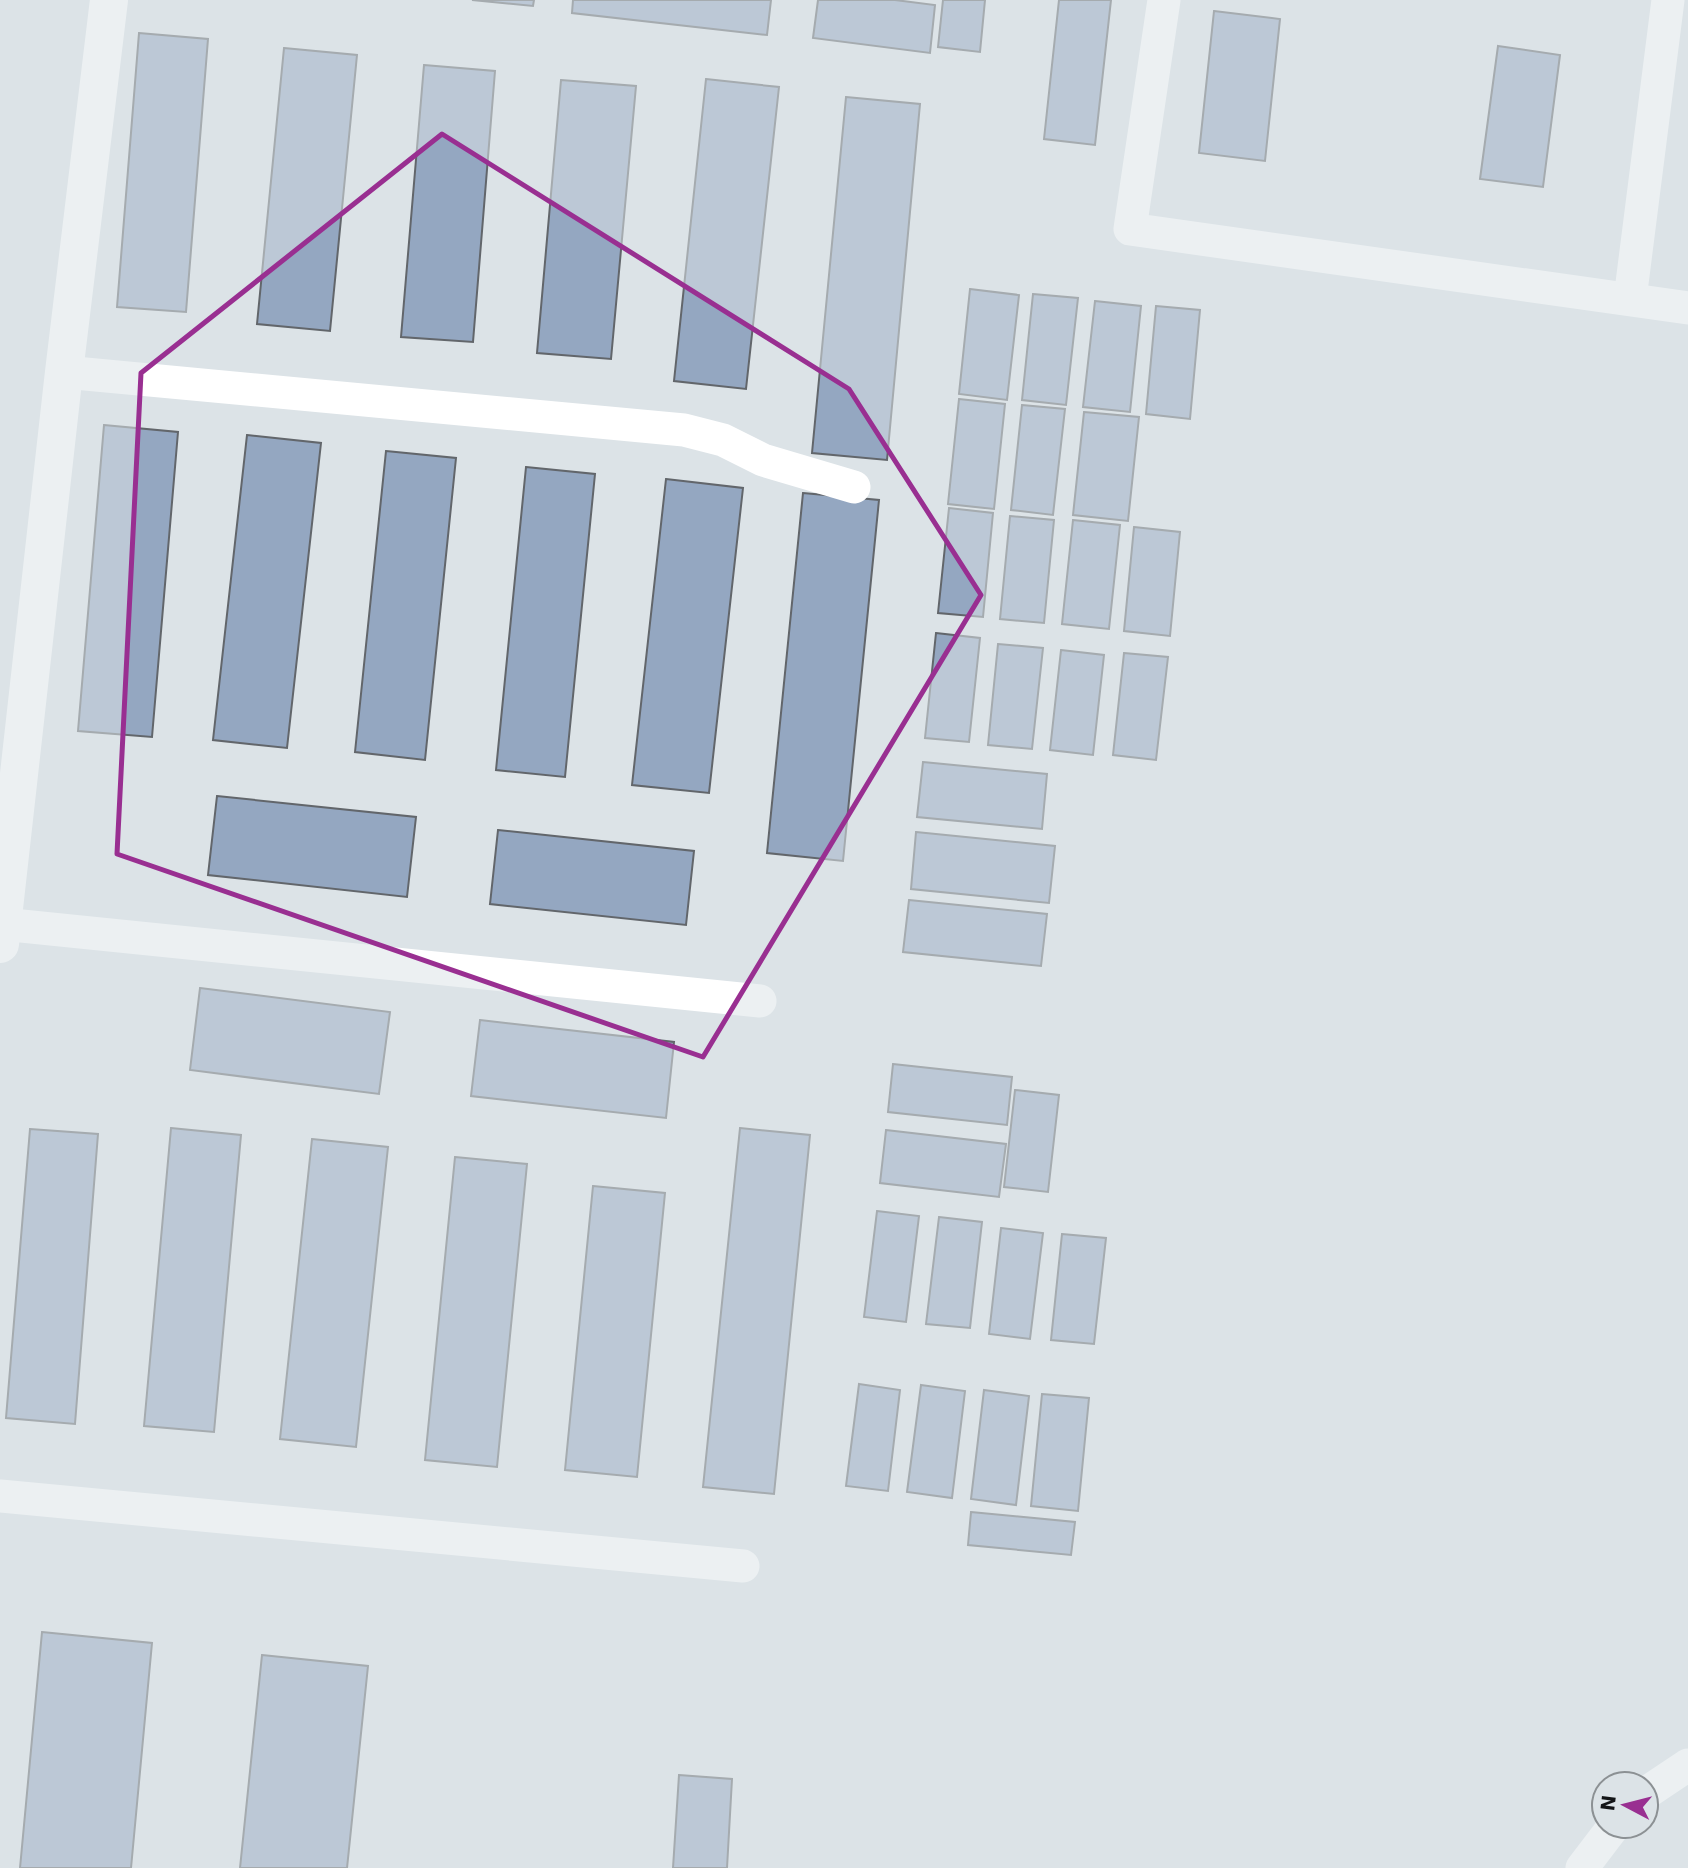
<svg xmlns="http://www.w3.org/2000/svg" width="1688" height="1868" viewBox="0 0 1688 1868" font-family="'DejaVu Sans',sans-serif">
<style>
.building{fill:#94a7c1;stroke:#62666b;stroke-width:2}
.lines{fill:none;stroke-linecap:round;stroke-linejoin:round}
.minor{stroke:#fff;stroke-width:33}
.tertiary{stroke:#fff;stroke-width:38}
.marked{fill:none;stroke:#992f91;stroke-width:5;stroke-linejoin:round}
</style>
<rect width="100%" height="100%" fill="#dce3e7"/>
<g class="building">
<polygon points="472,0 534,0 533,6"/>
<polygon points="573,0 771,0 767,35 572,13"/>
<polygon points="818,0 895,0 935,5 930,53 813,38"/>
<polygon points="943,0 985,0 980,52 938,47"/>
<polygon points="1059,0 1111,0 1095,145 1044,139"/>
<polygon points="1214,11 1280,19 1265,161 1199,153"/>
<polygon points="139,33 208,39 186,312 117,307"/>
<polygon points="1498,46 1560,55 1543,187 1480,179"/>
<polygon points="284,48 357,55 330,331 257,324"/>
<polygon points="424,65 495,71 473,342 401,337"/>
<polygon points="706,79 779,87 746,389 674,381"/>
<polygon points="561,80 636,86 611,359 537,353"/>
<polygon points="846,97 920,104 887,460 812,453"/>
<polygon points="970,289 1019,295 1007,400 959,394"/>
<polygon points="1033,294 1078,298 1066,405 1022,400"/>
<polygon points="1095,301 1141,306 1130,412 1083,407"/>
<polygon points="1156,306 1200,310 1190,419 1146,414"/>
<polygon points="959,399 1005,404 994,509 948,504"/>
<polygon points="1022,405 1065,409 1053,515 1011,510"/>
<polygon points="1084,412 1139,417 1128,521 1073,515"/>
<polygon points="104,425 178,432 152,737 78,731"/>
<polygon points="247,435 321,443 287,748 213,740"/>
<polygon points="386,451 456,458 425,760 355,752"/>
<polygon points="526,467 595,474 565,777 496,770"/>
<polygon points="666,479 743,488 709,793 632,785"/>
<polygon points="803,493 879,500 843,861 767,853"/>
<polygon points="949,508 993,513 983,617 938,613"/>
<polygon points="1010,516 1054,520 1044,623 1000,619"/>
<polygon points="1073,520 1120,525 1109,629 1062,624"/>
<polygon points="1134,527 1180,532 1170,636 1124,631"/>
<polygon points="936,633 980,638 969,742 925,738"/>
<polygon points="998,644 1043,648 1032,749 988,745"/>
<polygon points="1061,650 1104,655 1093,755 1050,750"/>
<polygon points="1124,653 1168,657 1156,760 1113,755"/>
<polygon points="923,762 1047,774 1042,829 917,817"/>
<polygon points="217,796 416,817 407,897 208,875"/>
<polygon points="498,830 694,851 686,925 490,904"/>
<polygon points="916,832 1055,846 1049,903 911,889"/>
<polygon points="909,900 1047,914 1041,966 903,952"/>
<polygon points="200,988 390,1012 379,1094 190,1070"/>
<polygon points="480,1020 674,1042 666,1118 471,1096"/>
<polygon points="893,1064 1012,1077 1007,1125 888,1112"/>
<polygon points="1015,1090 1059,1095 1048,1192 1004,1187"/>
<polygon points="171,1128 241,1135 214,1432 144,1426"/>
<polygon points="740,1128 810,1135 774,1494 703,1487"/>
<polygon points="30,1129 98,1134 75,1424 6,1418"/>
<polygon points="886,1130 1006,1144 999,1197 880,1183"/>
<polygon points="312,1139 388,1147 356,1447 280,1439"/>
<polygon points="455,1157 527,1164 497,1467 425,1460"/>
<polygon points="593,1186 665,1193 637,1477 565,1470"/>
<polygon points="877,1211 919,1216 906,1322 864,1317"/>
<polygon points="939,1217 982,1222 970,1328 926,1324"/>
<polygon points="1001,1228 1043,1233 1030,1339 989,1334"/>
<polygon points="1062,1234 1106,1238 1094,1344 1051,1340"/>
<polygon points="859,1384 900,1390 888,1491 846,1486"/>
<polygon points="921,1385 965,1391 952,1498 907,1492"/>
<polygon points="984,1390 1029,1396 1016,1505 971,1499"/>
<polygon points="1042,1394 1089,1398 1078,1511 1031,1506"/>
<polygon points="971,1512 1075,1522 1071,1555 968,1545"/>
<polygon points="42,1632 152,1643 131,1868 20,1868"/>
<polygon points="262,1655 368,1666 347,1868 240,1868"/>
<polygon points="679,1775 732,1779 727,1868 673,1868"/>
</g>
<g class="lines">
<g class="minor">
<polyline points="1164,0 1130,229 1688,308"/>
<polyline points="1630,299 1668,0"/>
<polyline points="64,372 684,430 723,440 763,460 854,487"/>
<polyline points="2,924 760,1001"/>
<polyline points="0,1496 743,1566"/>
<polyline points="1646,1793 1688,1765"/>
<polyline points="1582,1868 1614,1826"/>
</g>
<polyline class="tertiary" points="0,944 64,372 109,0"/>
</g>
<path d="M0 0H1688V1868H0ZM442 134 849 389 981 595 703 1057 117 854 141 373Z" fill="#dce3e7" fill-opacity=".55" fill-rule="evenodd"/>
<path class="marked" d="M442 134 849 389 981 595 703 1057 117 854 141 373Z"/>
<g transform="translate(1625 1805) rotate(277)"><circle r="33" fill="#dce3e7" stroke="#8c9194" stroke-width="2"/>
<path d="M0-5L12 26L0 18L-12 26Z" fill="#992f91"/>
<text y="-10" font-size="19" font-weight="bold" text-anchor="middle" fill="#131517">N</text>
</g>
</svg>
